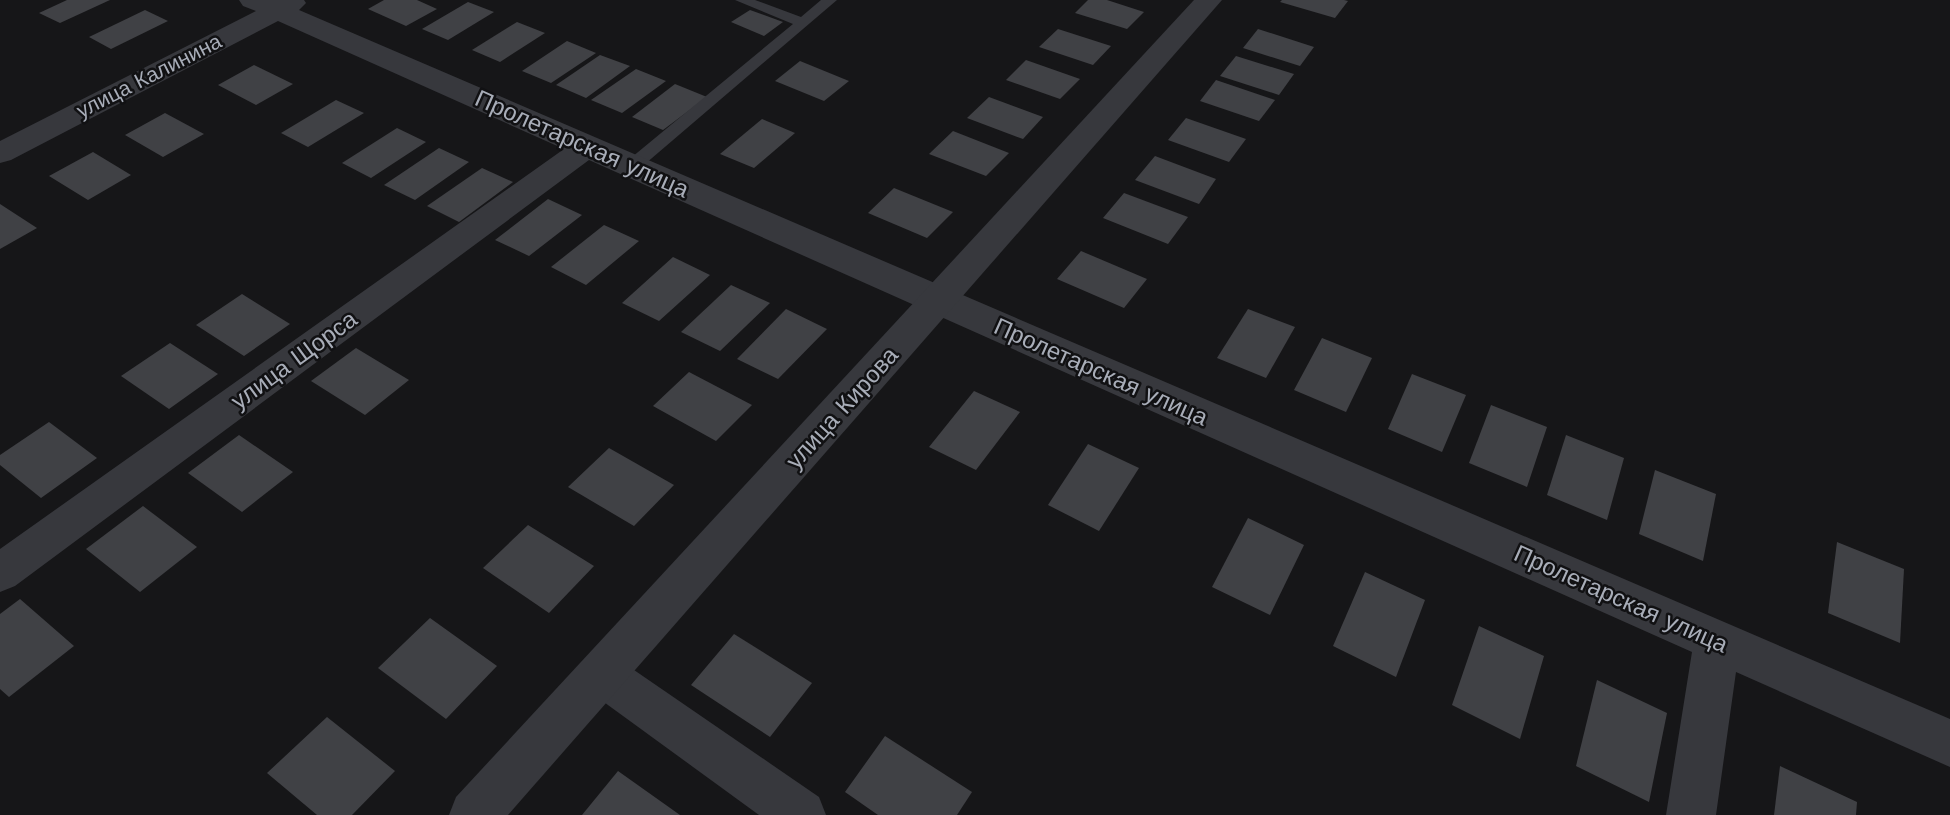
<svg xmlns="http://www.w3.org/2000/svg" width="1950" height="815" viewBox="0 0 1950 815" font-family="'Work Sans',sans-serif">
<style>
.building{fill:#404145}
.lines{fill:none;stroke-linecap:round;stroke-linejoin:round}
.service{fill:#37383d;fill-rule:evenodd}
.minor{fill:#37383d;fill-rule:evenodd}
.tertiary{fill:#37383d;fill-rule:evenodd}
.labels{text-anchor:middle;stroke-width:5;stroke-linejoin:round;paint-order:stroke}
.far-street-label{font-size:21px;fill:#a8adb8;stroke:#111113}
.street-label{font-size:24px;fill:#a8adb8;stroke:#111113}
</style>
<rect width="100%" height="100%" fill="#161618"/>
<g class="building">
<polygon points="67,0 110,0 60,23 39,13"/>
<polygon points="384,0 417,0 437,9 406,26 368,9"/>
<polygon points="1088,0 1107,0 1144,12 1127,29 1075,13"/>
<polygon points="1282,0 1344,0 1348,1 1335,18 1280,2"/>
<polygon points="468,2 494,12 448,40 422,29"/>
<polygon points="145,10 168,21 111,49 89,37"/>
<polygon points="750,10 783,22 764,36 731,22"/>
<polygon points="517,22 545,33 500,62 472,50"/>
<polygon points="1058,29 1111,46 1093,65 1039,47"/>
<polygon points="1258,29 1314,47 1300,66 1243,48"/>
<polygon points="567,41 596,53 551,83 522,71"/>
<polygon points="600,55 630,66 586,98 556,85"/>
<polygon points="1236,56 1294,74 1279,95 1220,76"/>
<polygon points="1026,60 1080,79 1060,99 1006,80"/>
<polygon points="800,61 849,81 824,101 775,81"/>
<polygon points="254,65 293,84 256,105 218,85"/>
<polygon points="636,69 666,81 622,113 591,100"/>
<polygon points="1216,80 1275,100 1259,121 1200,101"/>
<polygon points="675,84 707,97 663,130 632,117"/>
<polygon points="989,97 1043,117 1023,139 967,118"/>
<polygon points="336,100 364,113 308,147 281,133"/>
<polygon points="165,113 204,134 163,157 125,135"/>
<polygon points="1186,118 1246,139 1229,162 1168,140"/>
<polygon points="762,119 795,133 754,168 720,154"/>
<polygon points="397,128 426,142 371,178 342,163"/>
<polygon points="953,131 1009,153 986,176 929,154"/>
<polygon points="439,148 469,162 415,200 384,185"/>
<polygon points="93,152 131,175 88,200 49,176"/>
<polygon points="1155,156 1216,179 1199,204 1135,180"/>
<polygon points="482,168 513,182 459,222 427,206"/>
<polygon points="894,188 953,212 927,238 868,213"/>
<polygon points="1124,193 1188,217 1168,244 1103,218"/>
<polygon points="548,199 582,215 529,256 495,240"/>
<polygon points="0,204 37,228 0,249"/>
<polygon points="604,225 639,241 586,285 551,267"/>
<polygon points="1081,251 1147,279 1124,308 1057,279"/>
<polygon points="673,257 710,275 659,321 622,303"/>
<polygon points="731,285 770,303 720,351 681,332"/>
<polygon points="242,294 290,324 244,356 196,325"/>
<polygon points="786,309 827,329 778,379 737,359"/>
<polygon points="1248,309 1295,327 1266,378 1217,358"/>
<polygon points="1322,338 1372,358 1346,412 1294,390"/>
<polygon points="170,343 218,374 169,409 121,376"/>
<polygon points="356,348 409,380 365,415 311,381"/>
<polygon points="689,372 752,405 716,441 653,406"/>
<polygon points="1412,374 1466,395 1442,452 1388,429"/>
<polygon points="974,391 1020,412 976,470 929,447"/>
<polygon points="1491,405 1547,427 1527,487 1469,463"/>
<polygon points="49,422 97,458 41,498 0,465 0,455"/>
<polygon points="239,435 293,472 242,512 188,473"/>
<polygon points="1566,435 1624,458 1607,520 1547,495"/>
<polygon points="1088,444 1139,468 1099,531 1048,505"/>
<polygon points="609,448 674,485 634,526 568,487"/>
<polygon points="1655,470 1716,494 1703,561 1639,534"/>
<polygon points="143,506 197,547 140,592 86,549"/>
<polygon points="1248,518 1304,545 1270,615 1212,587"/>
<polygon points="528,525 594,566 549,613 483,568"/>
<polygon points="1837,542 1904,569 1900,643 1828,613"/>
<polygon points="1365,572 1425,600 1396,677 1333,646"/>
<polygon points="20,599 74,646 9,697 0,689 0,614"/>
<polygon points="430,618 497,666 446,719 378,668"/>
<polygon points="1479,626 1544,656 1520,739 1452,705"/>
<polygon points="734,634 812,683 770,737 691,685"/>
<polygon points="1597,680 1667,713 1649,802 1576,766"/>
<polygon points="327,717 395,771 352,815 317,815 267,773"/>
<polygon points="885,736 972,792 957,815 878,815 845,792"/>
<polygon points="1780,766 1857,802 1856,815 1774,815"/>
<polygon points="618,771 680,815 582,815"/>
</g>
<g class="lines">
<polygon class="service" points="735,0 755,0 801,17 821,0 837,0 638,170 626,170 623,166 626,162 793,24"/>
<g class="minor">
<polygon points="239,0 304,0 306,3 299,10 1950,719 1950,767 1736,672 1716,815 1666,815 1692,652 589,160 15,586 0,592 0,549 564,149 278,21 11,160 0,163 0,141 256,11 243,6"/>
<polygon points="602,652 618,659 819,797 826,815 759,815 586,689 579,674 586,659"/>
</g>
<polygon class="tertiary" points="1194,0 1222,0 508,815 449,815 456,797"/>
</g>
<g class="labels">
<g class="far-street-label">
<text transform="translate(149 76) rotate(-27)" y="7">улица Калинина</text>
</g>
<g class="street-label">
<text transform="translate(582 144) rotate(24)" y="8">Пролетарская улица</text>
<text transform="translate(294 360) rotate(-36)" y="8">улица Щорса</text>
<text transform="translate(1101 372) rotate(24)" y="8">Пролетарская улица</text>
<text transform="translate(842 408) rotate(-48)" y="8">улица Кирова</text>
<text transform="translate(1621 599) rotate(24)" y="8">Пролетарская улица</text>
</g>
</g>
</svg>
